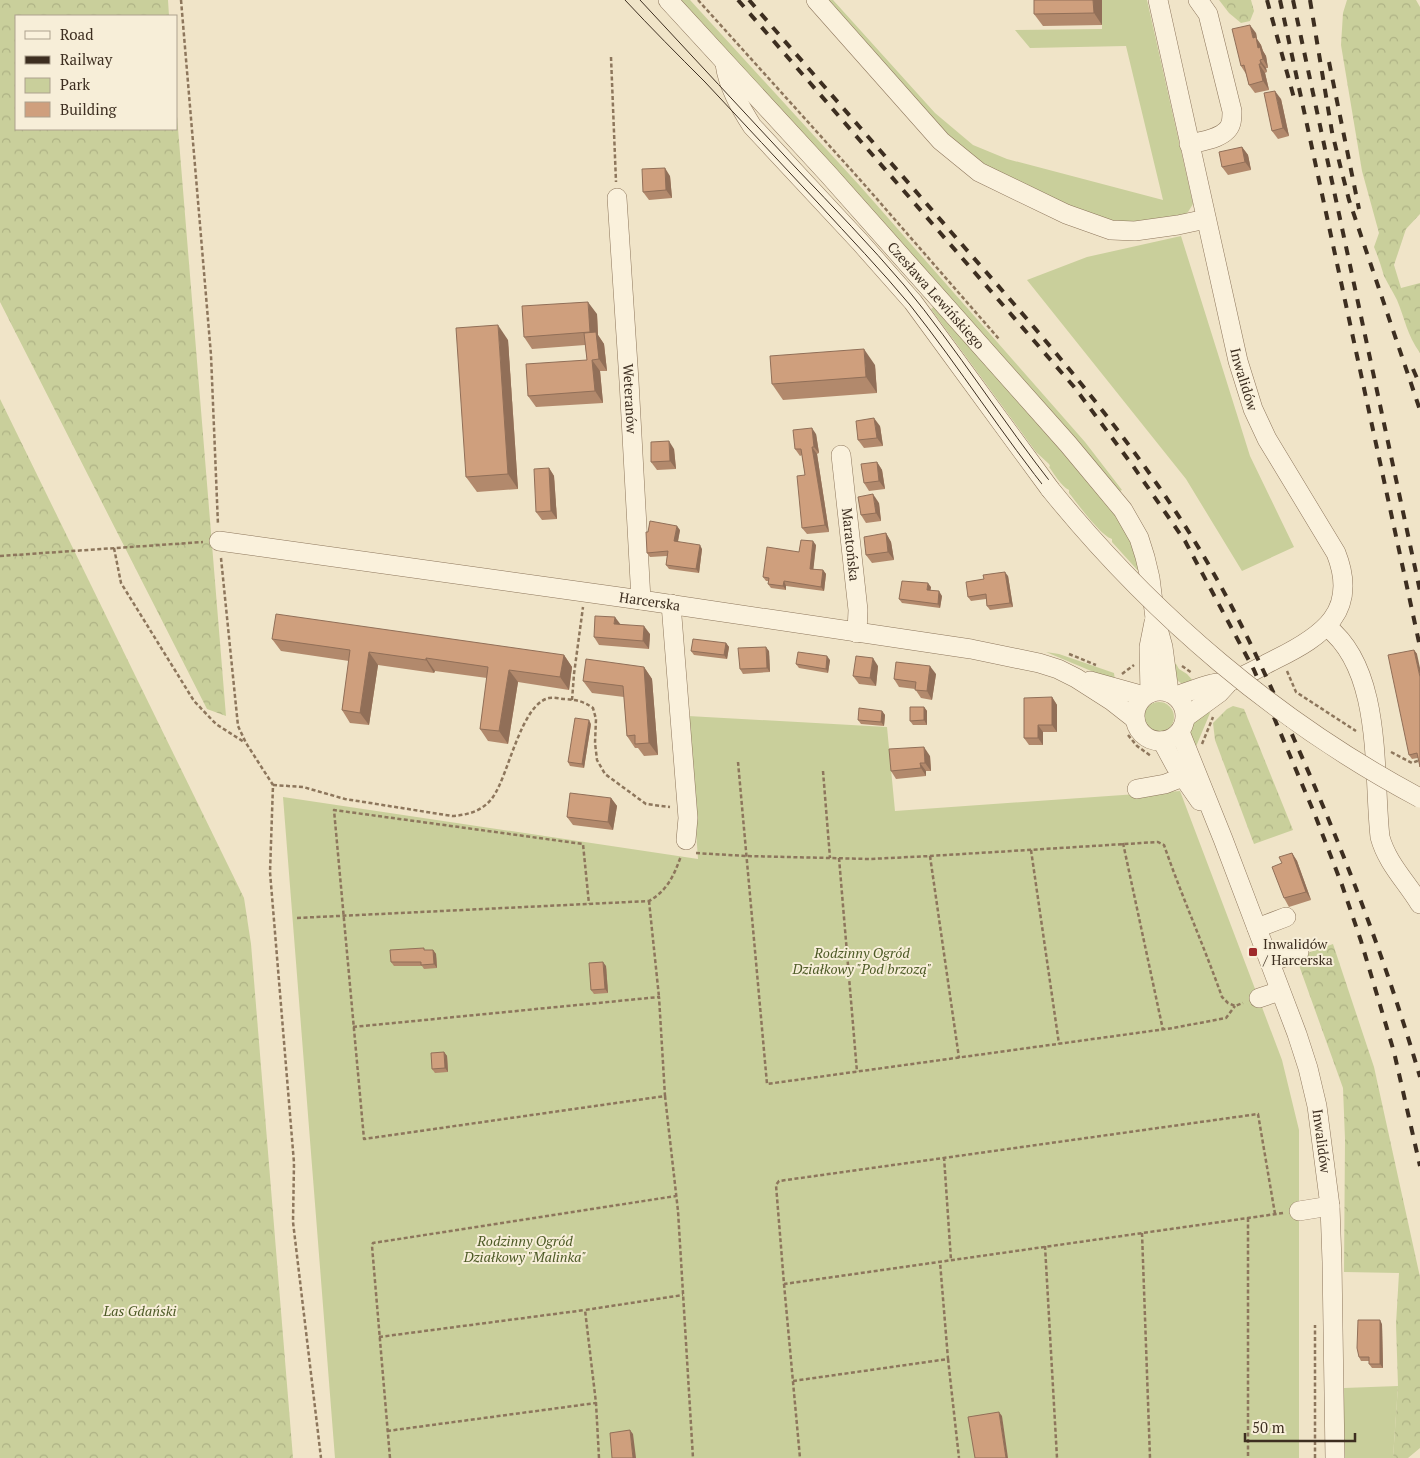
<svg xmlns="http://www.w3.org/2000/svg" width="1420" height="1458" viewBox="0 0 1420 1458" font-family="'PT Serif',serif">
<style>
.green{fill:#c9cf9b}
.forest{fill:url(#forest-crowns)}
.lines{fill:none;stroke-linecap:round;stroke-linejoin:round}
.minor-casing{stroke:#8d765c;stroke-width:20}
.path{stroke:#8d765c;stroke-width:2.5;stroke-dasharray:4 2.5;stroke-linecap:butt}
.minor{stroke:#faf1dc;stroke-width:19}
.tram{stroke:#3d2e20;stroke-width:1}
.rail{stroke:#3d2e20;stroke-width:4;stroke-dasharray:9 9;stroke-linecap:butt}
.minor-bridge-casing{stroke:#8d765c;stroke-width:20;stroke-linecap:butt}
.minor-bridge{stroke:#faf1dc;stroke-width:19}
.wall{fill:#b2896c}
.shaded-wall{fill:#916f58}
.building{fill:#cf9f7d;stroke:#916f58}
.poi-dot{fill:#9e2a2b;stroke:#f7eed8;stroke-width:2}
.labels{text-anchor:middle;stroke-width:4;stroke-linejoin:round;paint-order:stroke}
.street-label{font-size:14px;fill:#3d2e20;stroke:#f7eed8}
.poi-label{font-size:14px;fill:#3d2e20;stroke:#f7eed8;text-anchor:start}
.park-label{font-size:14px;font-style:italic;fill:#4d5a26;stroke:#f7eed8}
</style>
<defs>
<pattern id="forest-crowns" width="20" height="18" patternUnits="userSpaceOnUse" patternTransform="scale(1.25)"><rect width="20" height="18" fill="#c9cf9b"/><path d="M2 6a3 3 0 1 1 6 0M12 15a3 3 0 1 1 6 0" fill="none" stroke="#aeb285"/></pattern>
</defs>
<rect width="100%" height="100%" fill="#f0e4c8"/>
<g class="green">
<path d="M680 0H690L860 186 1085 442 1122 490 1120 491C973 328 831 160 680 0Z"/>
<polygon points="826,0 833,0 935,113 973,145 1007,159 1163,200 1126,46 1030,48 1015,30 1102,29 1102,0 1147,0 1193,204 1188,212 1184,215 1161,222 1113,222 1071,207 997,172 955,145"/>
<polygon points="1181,236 1250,456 1294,547 1242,571 1186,479 1027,280 1087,257"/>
<path d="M935 306 1110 507 1130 540 1140 573 1112 542V539C1100 535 1078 504 1069 493V490C1061 486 1055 475 1049 467L1050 466 1049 464 1036 452 931 309Z"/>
<polygon points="1046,652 1059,654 1114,673 1115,681"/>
<path d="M1176 664 1179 669 1187 674 1195 683 1184 685C1175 680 1173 675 1170 665Z"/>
<circle cx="1159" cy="717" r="15"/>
<path d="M1207 708 1210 713 1195 749C1186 724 1189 726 1207 708Z"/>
<polygon points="688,716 887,727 895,811 1180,791 1282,1060 1299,1130 1299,1458 335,1458 283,797 698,859"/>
<polygon points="1398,1386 1393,1458 1344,1458 1344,1388"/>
</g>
<g class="forest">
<polygon points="0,0 168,0 169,16 16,16 16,129 176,129 176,104 226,716 207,709 0,302"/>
<polygon points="1219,0 1251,0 1254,11 1250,21 1241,23 1229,13"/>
<path d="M1347 0H1416L1420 7V214L1406 229 1394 265 1401 288 1420 283V353C1407 335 1405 319 1397 300 1393 292 1388 284 1384 276 1381 266 1378 256 1374 247L1379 233 1362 171 1341 45 1343 13Z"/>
<polygon points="0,399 244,898 251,944 293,1458 0,1458"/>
<polygon points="1233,706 1244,709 1293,830 1254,844 1215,740 1213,723 1227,709"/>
<polygon points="1333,944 1374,1067 1420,1277 1420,1448 1408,1458 1393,1458 1398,1386 1396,1324 1399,1273 1344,1272 1345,1139 1343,1088 1296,957"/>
</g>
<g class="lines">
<g class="minor-casing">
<g id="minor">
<path id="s1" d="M668 0 828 174 1068 444 1123 510 1139 538 1145 557 1150 578 1155 618 1163 647 1169 692"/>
<polyline points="816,0 941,141 979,172 1066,214 1111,230 1135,231 1178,225 1206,219"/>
<path id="s2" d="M1158 0 1238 361 1253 409 1267 439 1336 553C1359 611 1323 636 1276 659 1262 666 1247 675 1231 681 1225 683 1219 682 1212 684 1200 687 1188 692 1176 696"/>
<path d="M725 64C728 86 740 107 752 126L860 242 913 302 1050 489"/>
<path d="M1189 144C1203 141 1227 138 1231 123 1232 119 1232 114 1232 111L1208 14 1198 0"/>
<path id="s3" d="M617 198 629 381 641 600"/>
<path id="s4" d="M841 455 858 610 857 633"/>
<path id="s5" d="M219 541 641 600 971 649 1039 663 1058 669 1076 678 1112 701 1135 719"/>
<polyline points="671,604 688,818 686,840"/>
<path d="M1327 627C1383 670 1373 773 1380 837 1387 863 1406 881 1420 904"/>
<polyline points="1090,681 1144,696"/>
<circle cx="1160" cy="716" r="25"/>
<polyline points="1150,693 1149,647 1154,622"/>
<polyline points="1186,717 1219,693 1230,681"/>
<path id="s6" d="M1180 732 1223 839 1297 1034 1308 1068 1317 1106 1330 1206 1332 1262 1335 1458"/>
<polyline points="1162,741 1175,765 1200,801"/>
<polyline points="1137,789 1165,784 1183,777"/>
<polyline points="1257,928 1286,917"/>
<polyline points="1270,962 1299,952"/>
<polyline points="1259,998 1280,991"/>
<polyline points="1299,1211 1330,1206"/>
</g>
</g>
<g class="path">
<polyline points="181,0 211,355 218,525"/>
<polyline points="698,0 863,183 999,339"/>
<polyline points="611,57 616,182"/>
<polyline points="114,548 121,583 194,701 216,724 244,742"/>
<polyline points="0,556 203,542"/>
<polyline points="221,558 238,726 246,743 273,785 270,872 294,1163 293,1222 321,1458"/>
<polyline points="1069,654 1096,665"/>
<polyline points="1182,666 1192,673"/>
<polyline points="1287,671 1296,692 1356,731"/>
<polyline points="1122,674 1134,665"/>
<polyline points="572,700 574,674 583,607"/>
<polyline points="1128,735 1137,746 1151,756"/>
<polyline points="1202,744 1213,717"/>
<polyline points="1391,752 1412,763 1420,760"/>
<polyline points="738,762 767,1084 1173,1028 1226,1018 1235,1006"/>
<polyline points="823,771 830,858"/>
<path d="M273 785 303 787 345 799 452 816C468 815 483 811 493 797 509 774 521 704 549 698 554 697 560 699 565 699 577 700 583 701 593 708L596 719 595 743 597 760 605 774 646 804 670 807"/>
<polyline points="1123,843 1163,1030"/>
<polyline points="1031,850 1059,1044"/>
<path d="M696 853 746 856 870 859 930 856 1158 842 1164 845C1182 897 1204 946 1222 997L1228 1003 1235 1006 1243 1003"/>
<polyline points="930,856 959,1058"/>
<polyline points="839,858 857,1072"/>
<polyline points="649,901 659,997"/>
<path d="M297 918 649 901C668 890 674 875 681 856"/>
<polyline points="353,1027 659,997 665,1096 364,1139 334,810 583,844 589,904"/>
<polyline points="665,1096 678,1211 693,1458"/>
<polyline points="944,1157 951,1260"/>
<polyline points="1275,1214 1258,1114 779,1181 776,1185 784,1284 1248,1218 1283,1213"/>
<polyline points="1248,1218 1248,1458"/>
<polyline points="1142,1233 1150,1458"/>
<polyline points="1045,1246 1057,1458"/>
<polyline points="784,1284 800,1458"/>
<polyline points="379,1337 585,1310"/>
<polyline points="948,1359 959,1458"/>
<polyline points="793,1381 948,1359 940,1262"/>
<polyline points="387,1431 596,1403"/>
<polyline points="390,1458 372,1246 373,1243 676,1196"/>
<polyline points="599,1458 596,1403 585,1310 683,1295"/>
<polyline points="1315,1458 1315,1325"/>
</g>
<use href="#minor" class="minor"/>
<g class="tram">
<path d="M625 0C651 28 678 55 705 82 743 122 780 163 818 203 849 237 881 270 910 305 960 368 1003 436 1053 498 1151 622 1280 730 1420 803"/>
<path d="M640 0C692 56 745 113 797 169 833 207 870 245 904 285 958 350 1003 422 1055 488 1155 613 1280 717 1420 794"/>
</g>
<g class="rail">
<polyline points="738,0 1075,388 1133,466 1185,541 1254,670 1315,815 1342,885 1361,941 1394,1052 1420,1166"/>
<path d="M749 0C821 83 893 165 965 248 1046 340 1127 433 1192 537 1232 601 1264 670 1294 739 1343 849 1386 961 1420 1077"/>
<polyline points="1267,0 1294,98"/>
<polyline points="1280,0 1420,647"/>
<polyline points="1293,0 1420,591"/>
<polyline points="1310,0 1332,132 1340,165 1349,200 1420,410"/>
<polyline points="1329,62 1359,209"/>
<polyline points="1413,369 1420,385"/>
</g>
<g class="minor-bridge-casing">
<path id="minor-bridge" d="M1050 489C1152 615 1277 722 1420 798"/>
</g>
<use href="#minor-bridge" class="minor-bridge"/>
</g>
<g class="wall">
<polygon points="1102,0 1102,25 1043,26 1034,14"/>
<polygon points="1256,33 1257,39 1261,45 1263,51 1266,56 1268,68 1266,68 1267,72 1265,73 1269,90 1255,93 1249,85 1246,74 1241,66"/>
<polygon points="1281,99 1289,136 1278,139 1272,131"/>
<polygon points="1242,147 1248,155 1251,170 1228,175 1222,167"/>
<polygon points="670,176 672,198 649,200 643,192"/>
<polygon points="597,314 598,335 604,344 607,371 600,371 603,403 536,407 528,396 587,360 585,345 532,349 524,337"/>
<polygon points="508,340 518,489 477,492 466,477"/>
<polygon points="875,365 877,393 783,400 772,384"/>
<polygon points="880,426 883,446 864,448 858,440"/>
<polygon points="816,434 819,453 817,454 829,532 807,534 802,528 805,475 802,455 800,456 795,449"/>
<polygon points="674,449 676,469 657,470 651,462"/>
<polygon points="877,462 882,470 885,489 869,491 864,483"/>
<polygon points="549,468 554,476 557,519 542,520 536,512"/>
<polygon points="879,503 881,521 866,523 861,515"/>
<polygon points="680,530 678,542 702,549 699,573 669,569 666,565 667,556 650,557 647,553"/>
<polygon points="886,533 891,542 894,560 872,563 866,555"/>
<polygon points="816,545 813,569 823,570 826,574 824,591 786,586 786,590 771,588 768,584 768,581 766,581 763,577 799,552"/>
<polygon points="1008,576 1013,607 990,610 987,606 986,599 971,601 968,597"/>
<polygon points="931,587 930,590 942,596 940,608 902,603 899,599"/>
<polygon points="620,624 650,634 649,649 599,645 594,637"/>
<polygon points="272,639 564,655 572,667 569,690 518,682 508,744 488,741 480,729 487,678 435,671 434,673 378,665 369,725 350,723 342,710 349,661 281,651"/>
<polygon points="726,643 729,647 727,659 694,655 691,651"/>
<polygon points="1414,650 1417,654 1418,758 1412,759 1409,755"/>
<polygon points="769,651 770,672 743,674 740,669"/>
<polygon points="830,660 828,673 799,668 796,664"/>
<polygon points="878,666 876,686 859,684 853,676"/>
<polygon points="644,667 652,679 658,755 644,756 638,748 635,748 627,736 624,697 592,693 583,681"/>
<polygon points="936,674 932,700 921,698 915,689 899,687 894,679"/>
<polygon points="1052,697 1057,705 1057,732 1043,732 1043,745 1029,745 1024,738"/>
<polygon points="924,707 927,711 927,725 913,725 910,721"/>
<polygon points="882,711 885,715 884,726 861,724 858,720"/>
<polygon points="591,724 584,768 570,766 568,762"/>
<polygon points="930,756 931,771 926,771 926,776 896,779 891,771"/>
<polygon points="611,798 617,806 613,830 573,825 567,817"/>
<polygon points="1292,853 1297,861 1311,900 1289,907 1284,898 1282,863"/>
<polygon points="426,950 433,950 436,954 437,968 424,969 422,966 394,966 391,962"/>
<polygon points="606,966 608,993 594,994 591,990"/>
<polygon points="444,1052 447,1056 448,1072 435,1073 432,1069"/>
<polygon points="1382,1324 1383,1368 1372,1368 1369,1364 1369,1361 1361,1361 1359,1357"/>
</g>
<g class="shaded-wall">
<polygon points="1093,0 1102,0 1102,25 1094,13"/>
<polygon points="1250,25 1256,33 1257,39 1261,45 1263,51 1266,56 1268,68 1263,59 1253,38"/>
<polygon points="1260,60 1266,68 1267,72 1261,64"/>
<polygon points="1259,64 1265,73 1269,90 1263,81"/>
<polygon points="1275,91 1281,99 1289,136 1283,128"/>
<polygon points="1242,147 1248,155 1251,170 1245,162"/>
<polygon points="665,168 670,176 672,198 666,190"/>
<polygon points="588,302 597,314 598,335 604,344 607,371 599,359 590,332"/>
<polygon points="498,325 508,340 518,489 508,474"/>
<polygon points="864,349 875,365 877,393 866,377"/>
<polygon points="592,360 600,371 603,403 595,391"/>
<polygon points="874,418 880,426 883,446 877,438"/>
<polygon points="812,428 816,434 819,453 814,447"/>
<polygon points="669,441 674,449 676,469 670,461"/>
<polygon points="812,447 817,454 829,532 825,525"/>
<polygon points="877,462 882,470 885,489 879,481"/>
<polygon points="549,468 554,476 557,519 551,511"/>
<polygon points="873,494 879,503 881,521 876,513"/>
<polygon points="677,526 680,530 677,545 674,541"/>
<polygon points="886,533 891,542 894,560 888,552"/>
<polygon points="813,541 816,545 813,573 810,569"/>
<polygon points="700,545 702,549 699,573 696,569"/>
<polygon points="823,570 826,574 824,591 821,587"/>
<polygon points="1005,572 1008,576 1013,607 1010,603"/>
<polygon points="784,581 786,586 786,590 783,586"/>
<polygon points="928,583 931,587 930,594 927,590"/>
<polygon points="939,591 942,596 940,608 938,604"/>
<polygon points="615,617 621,625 614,624"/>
<polygon points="644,626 650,634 649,649 643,641"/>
<polygon points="726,643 729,647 727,659 724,655"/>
<polygon points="766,647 769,651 770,672 767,668"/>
<polygon points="1414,650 1417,654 1420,668 1420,677"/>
<polygon points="369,652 378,665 369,725 360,713"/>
<polygon points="564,655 572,667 569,690 560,677"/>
<polygon points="827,656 830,660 828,673 826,669"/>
<polygon points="426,658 435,671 434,673 426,660"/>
<polygon points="873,658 878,666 876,686 870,678"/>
<polygon points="930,666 936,674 932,700 927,691"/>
<polygon points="644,667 652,679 658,755 649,743"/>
<polygon points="509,670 518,682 508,744 499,731"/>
<polygon points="1052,697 1057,705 1057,732 1052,725"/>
<polygon points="924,707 927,711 927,725 924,720"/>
<polygon points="882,711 885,715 884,726 881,722"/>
<polygon points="589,720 591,724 584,768 582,764"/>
<polygon points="1038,725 1043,732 1043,745 1038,738"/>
<polygon points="924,747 930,756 931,771 925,763"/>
<polygon points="920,763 926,771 926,776 921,768"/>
<polygon points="611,798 617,806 613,830 608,822"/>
<polygon points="1292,853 1297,861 1311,900 1306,892"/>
<polygon points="433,950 436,954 437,968 434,964"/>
<polygon points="603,962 606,966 608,993 605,989"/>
<polygon points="444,1052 447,1056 448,1072 445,1068"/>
<polygon points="1380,1320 1382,1324 1383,1368 1380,1364"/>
<polygon points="999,1412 1002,1416 1008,1458 1006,1458"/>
<polygon points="630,1430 633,1434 636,1458 633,1458"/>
</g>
<g class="building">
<polygon points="1034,0 1093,0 1094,13 1034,14"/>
<polygon points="1250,25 1253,38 1256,37 1258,48 1260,47 1263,59 1260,60 1261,64 1259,64 1263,81 1249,85 1244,65 1241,66 1232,29"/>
<polygon points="1275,91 1283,128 1272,131 1264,93"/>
<polygon points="1242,147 1245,162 1222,167 1219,152"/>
<polygon points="665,168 666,190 643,192 642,169"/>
<polygon points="588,302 590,332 524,337 522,306"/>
<polygon points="498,325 508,474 466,477 456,328"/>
<polygon points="596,332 599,359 592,360 595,391 528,396 526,364 587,360 584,333"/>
<polygon points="864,349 866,377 772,384 770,356"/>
<polygon points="874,418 877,438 858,440 856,421"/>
<polygon points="812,428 814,447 812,447 825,525 802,528 797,476 805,475 801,449 795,449 793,430"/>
<polygon points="669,441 670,461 651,462 651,442"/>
<polygon points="877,462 879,481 864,483 861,464"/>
<polygon points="549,468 551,511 536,512 534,469"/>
<polygon points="873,494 876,513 861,515 858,497"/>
<polygon points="650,521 677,526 674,541 700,545 696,569 666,565 668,551 647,553 646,532 648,532"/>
<polygon points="886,533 888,552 866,555 864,537"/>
<polygon points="801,540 813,541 810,569 823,570 821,587 784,581 783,586 768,584 769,578 763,577 767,547 799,552"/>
<polygon points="1005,572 1010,603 987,606 986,594 968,597 966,582 984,579 983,575"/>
<polygon points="902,581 928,583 927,590 939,591 938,604 899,599"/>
<polygon points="276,614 564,655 560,677 509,670 499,731 480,729 488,667 426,658 426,660 369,652 360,713 342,710 350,650 272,639"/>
<polygon points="595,616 615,617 614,624 644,626 643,641 594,637"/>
<polygon points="693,639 726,643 724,655 691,651"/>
<polygon points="766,647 767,668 740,669 738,648"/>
<polygon points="1414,650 1420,677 1420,767 1417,753 1409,755 1388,655"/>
<polygon points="798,652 827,656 826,669 796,664"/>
<polygon points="856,656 873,658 870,678 853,676"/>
<polygon points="586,659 644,667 649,743 635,744 635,735 627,736 623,686 583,681"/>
<polygon points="896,662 930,666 927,691 915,690 916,682 894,679"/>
<polygon points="1052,697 1052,725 1038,725 1038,738 1024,738 1024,698"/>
<polygon points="910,707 924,707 924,720 910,721"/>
<polygon points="859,708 882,711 881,722 858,720"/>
<polygon points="575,718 589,720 582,764 568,762"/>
<polygon points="924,747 925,763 920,763 921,768 891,771 889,749"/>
<polygon points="570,793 611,798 608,822 567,817"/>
<polygon points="1292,853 1306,892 1284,898 1272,867 1282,863 1279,857"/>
<polygon points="424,948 424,950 433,950 434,964 421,965 421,962 391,962 390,950"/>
<polygon points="603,962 605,989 591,990 589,963"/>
<polygon points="444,1052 445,1068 432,1069 431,1053"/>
<polygon points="1358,1320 1380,1320 1380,1364 1369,1364 1369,1357 1359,1357 1357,1348"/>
<polygon points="999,1412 1006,1458 975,1458 968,1417"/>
<polygon points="630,1430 633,1458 612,1458 610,1433"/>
</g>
<rect class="poi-dot" x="1248" y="947" width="10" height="10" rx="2.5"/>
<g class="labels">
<g class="street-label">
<text dy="5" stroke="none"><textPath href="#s1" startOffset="399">Czesława Lewińskiego</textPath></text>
<text dy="5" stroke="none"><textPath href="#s2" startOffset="389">Inwalidów</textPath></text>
<text dy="5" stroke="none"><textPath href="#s3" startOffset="201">Weteranów</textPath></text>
<text dy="5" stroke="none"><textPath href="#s4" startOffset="90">Maratońska</textPath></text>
<text dy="5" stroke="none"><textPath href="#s5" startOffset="435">Harcerska</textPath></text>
<text dy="5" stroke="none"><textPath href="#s6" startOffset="434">Inwalidów</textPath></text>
</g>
<g class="poi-label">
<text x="1263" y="949">Inwalidów<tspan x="1263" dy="16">/ Harcerska</tspan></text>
</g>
<g class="park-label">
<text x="862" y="958">Rodzinny Ogród<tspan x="862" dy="16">Działkowy "Pod brzozą"</tspan></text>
<text x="525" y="1246">Rodzinny Ogród<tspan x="525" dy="16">Działkowy "Malinka"</tspan></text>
<text x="140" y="1316">Las Gdański</text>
</g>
</g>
<rect x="15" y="15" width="162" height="115" fill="#f7eed8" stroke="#ada18e"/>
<rect x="25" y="31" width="25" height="8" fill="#faf1dc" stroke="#ada18e"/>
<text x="60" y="40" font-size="15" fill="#3d2e20">Road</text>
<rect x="25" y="56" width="25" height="8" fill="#3d2e20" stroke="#ada18e"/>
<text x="60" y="65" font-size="15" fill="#3d2e20">Railway</text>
<rect x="25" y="78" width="25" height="15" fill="#c9cf9b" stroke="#ada18e"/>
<text x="60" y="90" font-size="15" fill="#3d2e20">Park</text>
<rect x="25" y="102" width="25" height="15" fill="#cf9f7d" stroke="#ada18e"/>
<text x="60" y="115" font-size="15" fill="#3d2e20">Building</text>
<path d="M1245 1433v8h110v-8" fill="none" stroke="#3d2e20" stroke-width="2.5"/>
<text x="1252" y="1433" font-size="15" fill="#3d2e20" stroke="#f7eed8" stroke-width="4" paint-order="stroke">50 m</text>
</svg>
